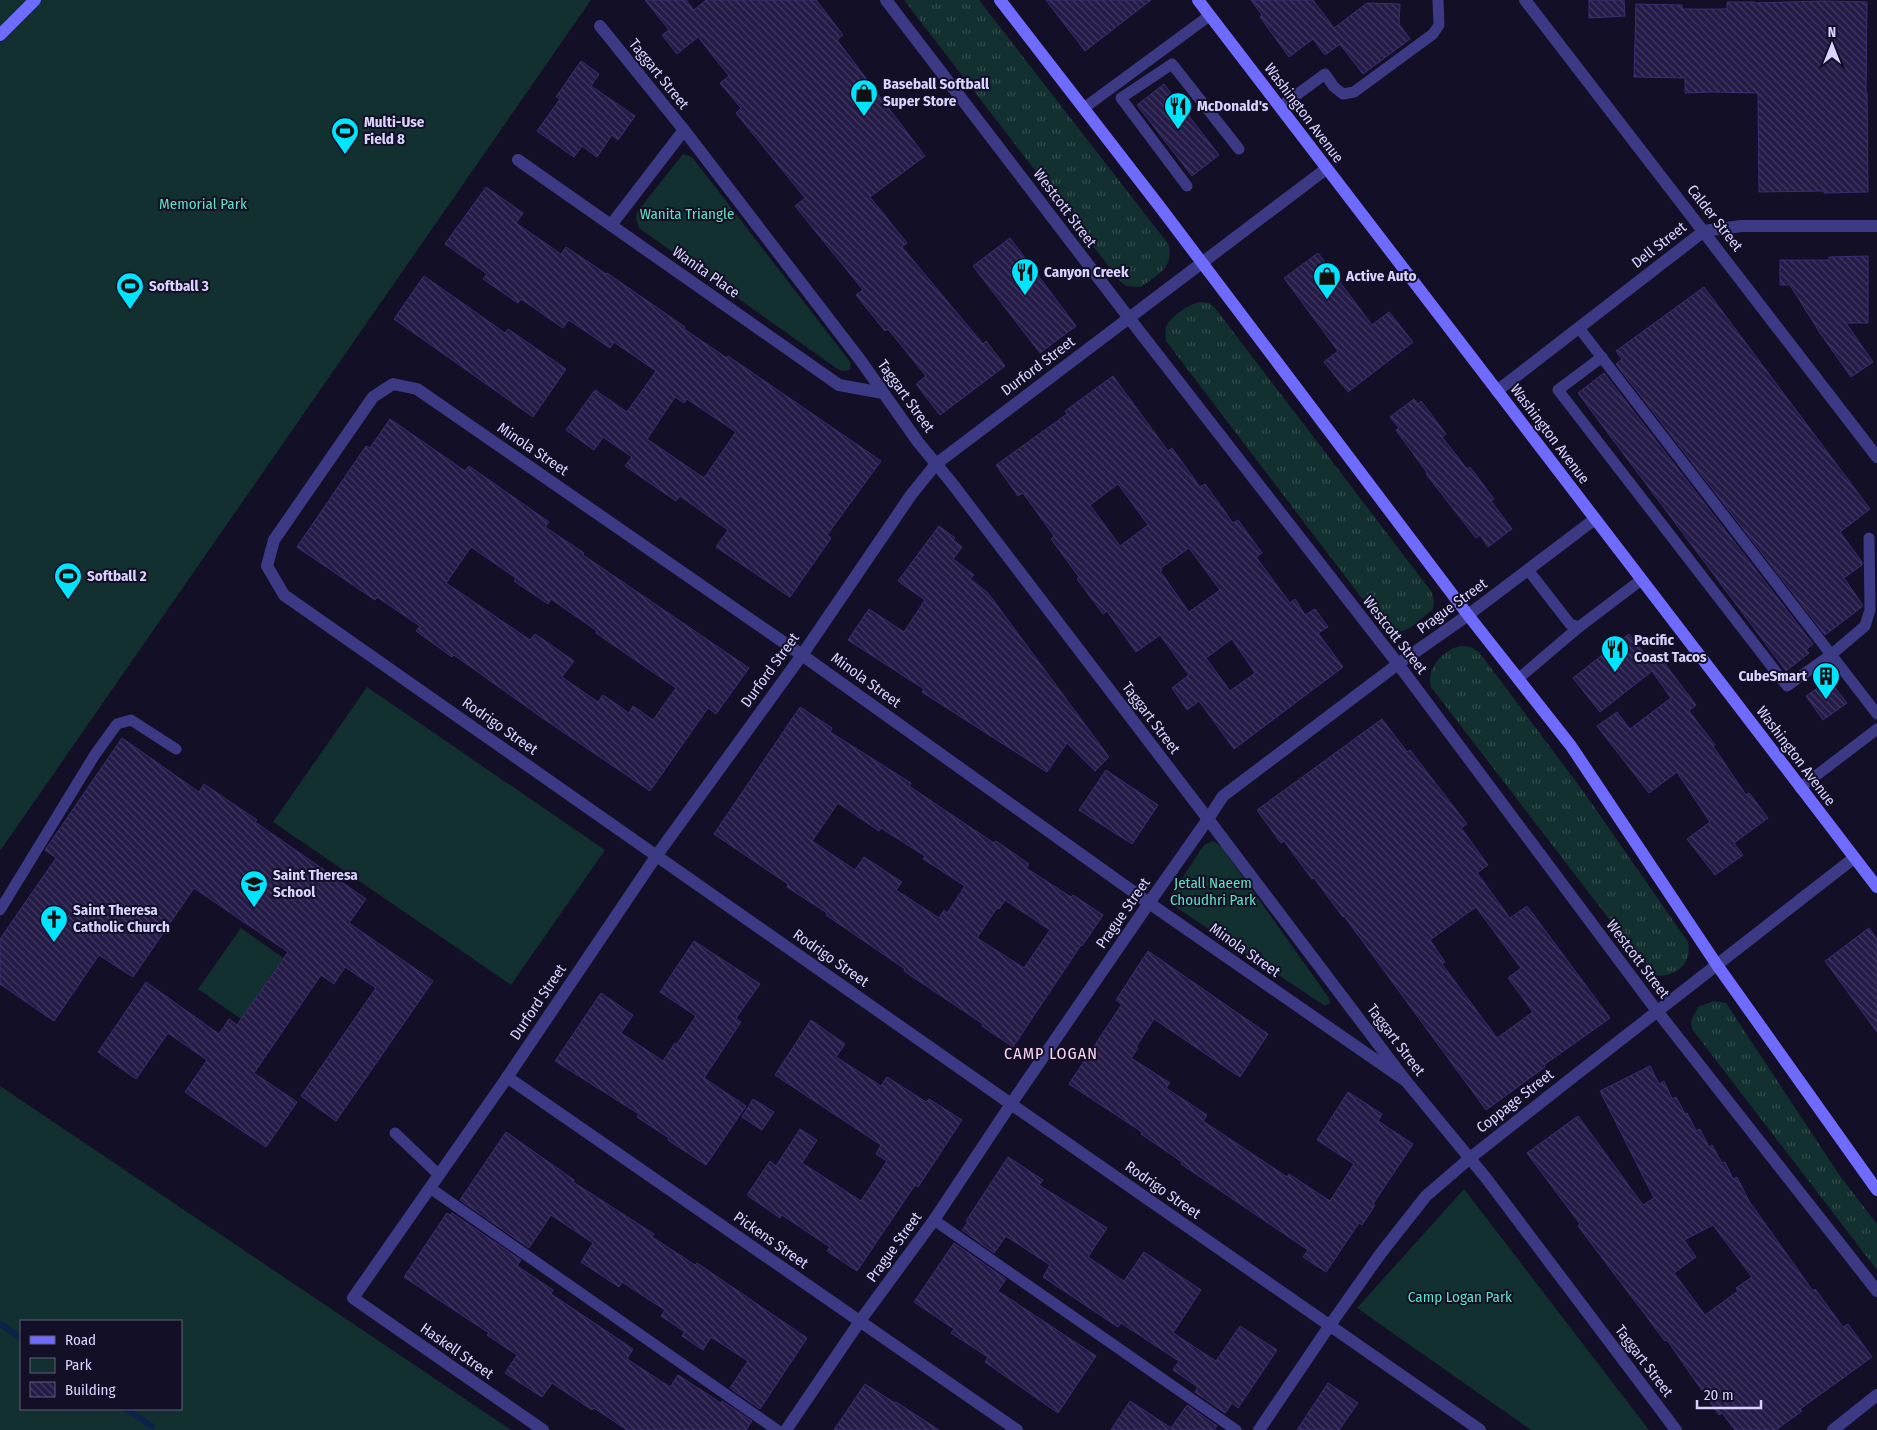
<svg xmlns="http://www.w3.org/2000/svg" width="1877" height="1430" viewBox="0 0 1877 1430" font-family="'Fira Sans Condensed',sans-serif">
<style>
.grass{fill:url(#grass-tufts)}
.green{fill:#12302f;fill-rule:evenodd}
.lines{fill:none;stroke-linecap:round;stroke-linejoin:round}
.stream{stroke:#0c2248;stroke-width:6}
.building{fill:url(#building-back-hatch);stroke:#3b2d73;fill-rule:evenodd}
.lane{stroke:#3d3a85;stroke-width:11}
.street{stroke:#3d3a85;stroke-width:12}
.secondary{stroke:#6f6bff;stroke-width:12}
.labels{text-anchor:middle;stroke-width:4;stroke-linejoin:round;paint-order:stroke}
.street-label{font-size:15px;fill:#d9d4ff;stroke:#130f26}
.poi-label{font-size:15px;font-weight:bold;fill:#d9d4ff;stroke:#130f26;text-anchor:start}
.park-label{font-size:15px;fill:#5fe0c0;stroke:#130f26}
.neighbourhood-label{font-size:16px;letter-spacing:1px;fill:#ffd6f0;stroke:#130f26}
</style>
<defs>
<pattern id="grass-tufts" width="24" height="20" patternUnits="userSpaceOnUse" patternTransform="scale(1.25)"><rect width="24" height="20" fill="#12302f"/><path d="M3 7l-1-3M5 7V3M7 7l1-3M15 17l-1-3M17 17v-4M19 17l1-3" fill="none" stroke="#344d4e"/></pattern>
<pattern id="building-back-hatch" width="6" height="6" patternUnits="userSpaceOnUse" patternTransform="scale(1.25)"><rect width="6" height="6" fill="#241b47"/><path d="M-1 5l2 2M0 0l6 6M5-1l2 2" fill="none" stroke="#433b63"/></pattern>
</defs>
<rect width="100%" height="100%" fill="#130f26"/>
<g class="grass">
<path d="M904 0H979L1169 245C1173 269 1158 274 1141 287L1126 286 1120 281Z"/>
<path d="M1200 302 1209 303 1215 308 1431 591 1434 600 1433 609C1416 622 1404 641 1383 626L1166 341C1166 337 1165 332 1166 328 1168 318 1190 303 1200 302Z"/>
<path d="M1462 646 1471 647 1479 652 1583 791 1688 942C1693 965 1673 979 1652 975L1431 687C1425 668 1445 648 1462 646Z"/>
<polygon points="1714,1001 1726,1003 1840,1176 1877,1224 1877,1270 1692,1029 1691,1021 1698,1007"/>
</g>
<g class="green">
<polygon points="0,0 591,0 0,851"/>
<polygon points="683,154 692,157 851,363 850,370 842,371 836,368 639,228 636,218 637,212"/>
<polygon points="367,687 605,850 511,985 273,822"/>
<polygon points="1213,841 1221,846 1329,998 1330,1003 1325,1006 1174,906 1171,901 1171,895 1204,845"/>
<polygon points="241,928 283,958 241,1019 198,989"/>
<path d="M0 1086 511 1430H0ZM21 1321H181V1409H21Z"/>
<polygon points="1464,1189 1649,1430 1531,1430 1357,1308"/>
</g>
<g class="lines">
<g class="stream">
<polyline points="0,1324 21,1338"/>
<polyline points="126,1409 152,1426"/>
</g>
</g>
<g class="building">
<polygon points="645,0 686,0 694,10 706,0 816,0 843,35 837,40 925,156 870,197 907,243 902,247 983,344 986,341 1005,366 940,415 916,384 926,376 888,329 885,331 856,295 863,290 795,206 805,198 736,113 741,108 720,83 729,76 698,37 677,54 662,35 669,30"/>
<polygon points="1046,0 1151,0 1085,51"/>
<polygon points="1251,0 1313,0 1334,28 1367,3 1400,4 1399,24 1410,39 1363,74 1340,44 1325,55 1313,39 1289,57 1260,17 1262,15"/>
<polygon points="1589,0 1624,0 1625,16 1589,18"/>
<polygon points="1824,1 1867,2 1866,93 1867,93 1868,192 1824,193 1824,191 1759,192 1758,93 1711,92 1685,93 1685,78 1634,77 1636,4 1682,5 1682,9 1727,9 1727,2 1755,2 1755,3"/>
<polygon points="581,61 599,74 591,86 635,116 618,140 612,135 597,157 582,146 574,157 537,131 560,99 556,97"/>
<polygon points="1164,84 1219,155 1192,176 1137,105"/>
<path d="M486 187 523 213 516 223 561 254 566 247 606 274 607 273 685 327 684 329 727 358 728 356 881 461 827 535 831 538 790 597 716 547 728 530 680 496 676 501 625 466 632 457 603 437 594 450 566 430 595 390 627 412 656 371 614 342 610 348 569 320 563 328 521 299 518 303 483 279 487 274 445 244ZM675 397 684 403 687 399 736 432 704 478 647 439Z"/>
<polygon points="1010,238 1076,326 1040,353 973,266"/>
<polygon points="1318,253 1372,325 1389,312 1413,342 1348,392 1324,362 1338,351 1284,278"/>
<polygon points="1868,256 1868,323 1846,323 1873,362 1851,377 1820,333 1790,285 1780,285 1780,260 1829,260 1829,257"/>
<polygon points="424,276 505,333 508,329 566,369 533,417 394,319"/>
<polygon points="1704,287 1870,509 1840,532 1862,562 1862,565 1844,578 1862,604 1862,607 1825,635 1616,364 1622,359 1616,351"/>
<polygon points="1604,373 1813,644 1806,650 1809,653 1786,671 1578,393"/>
<path d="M1113 376 1168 451 1172 448 1200 487 1205 484 1233 523 1238 520 1262 553 1256 557 1290 603 1295 599 1305 615 1315 609 1328 627 1318 633 1343 667 1234 749 1199 701 1187 710 1172 688 1189 675 1160 635 1136 652 1107 611 1103 614 1077 579 1079 577 1051 539 1054 536 1023 493 1018 496 996 465 1067 414 1065 411ZM1118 484 1148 525 1120 546 1090 505ZM1189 548 1220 590 1189 612 1160 571 1162 570 1161 568ZM1232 639 1255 673 1230 691 1206 658Z"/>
<polygon points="1414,399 1418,404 1421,401 1446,434 1442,437 1467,469 1470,467 1494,499 1491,501 1512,529 1488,547 1480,535 1476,538 1426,474 1428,474 1396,430 1399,428 1390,417"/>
<path d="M390 419 465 471 469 466 549 522 545 527 584 553 583 555 749 668 716 714 708 708 650 791 541 717 454 655 452 657 416 631 420 626 377 597 375 600 297 547 366 446 370 448ZM471 547 516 578 514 581 548 604 551 599 597 631 596 633 676 688 653 720 633 706 629 713 603 695 598 702 562 677 574 661 535 634 530 640 446 583Z"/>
<polygon points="939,526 955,538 953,540 962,547 953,559 974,575 970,579 988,593 1109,757 1095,771 1067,743 1047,772 922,692 924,689 848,640 869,609 904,632 925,600 898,581"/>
<polygon points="1629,634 1654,665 1662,660 1696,705 1689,711 1715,745 1713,746 1746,795 1749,793 1768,818 1734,843 1743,855 1715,875 1687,839 1710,822 1677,772 1649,793 1597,726 1617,712 1630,729 1671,698 1652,671 1600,712 1573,678"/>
<polygon points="1829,680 1847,703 1823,720 1806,696"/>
<path d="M800 707 832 728 830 732 911 783 909 786 949 813 994 843 996 841 1029 864 1026 868 1071 897 1073 895 1103 915 1082 946 1081 945 1013 1047 982 1026 983 1024 904 971 905 969 826 915 827 913 787 887 788 884 714 834ZM838 803 879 831 881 828 925 856 923 859 965 886 947 913 944 910 939 918 896 890 902 882 864 857 855 870 812 841ZM1005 900 1050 930 1024 968 977 938 997 908 999 909Z"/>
<path d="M1382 719 1407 752 1410 750 1467 824 1461 828 1488 865 1477 873 1510 918 1527 906 1610 1018 1544 1065 1545 1067 1486 1110 1344 916 1343 917 1314 878 1312 879 1284 841 1281 843 1257 810ZM1476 907 1521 968 1508 978 1533 1012 1497 1038 1442 964 1445 962 1430 940Z"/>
<polygon points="122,738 199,792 204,784 257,820 255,822 366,899 349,923 433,981 336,1121 301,1096 376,988 345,967 334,984 321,975 254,1073 297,1102 266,1147 185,1092 207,1060 168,1033 136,1079 98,1052 146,982 219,1034 229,1019 237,1025 288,952 194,888 133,977 99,955 54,1021 0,984 0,939 56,858 45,850"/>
<polygon points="1106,770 1158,805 1132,844 1079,810"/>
<polygon points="1869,928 1877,939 1877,1032 1825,961"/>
<polygon points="694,941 760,984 736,1018 741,1022 704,1078 746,1106 706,1165 668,1140 669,1138 637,1117 639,1114 555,1061 601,993 633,1015 621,1033 663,1061 675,1043 677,1044 696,1016 660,992"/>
<polygon points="1148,951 1268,1034 1240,1077 1154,1019 1136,1047 1138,1048 1131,1058 1170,1083 1166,1088 1207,1115 1203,1121 1287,1177 1289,1174 1330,1201 1354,1164 1317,1140 1348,1092 1382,1114 1378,1121 1413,1144 1373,1204 1375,1205 1362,1225 1359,1223 1326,1272 1303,1257 1308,1250 1181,1164 1182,1162 1141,1134 1142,1132 1069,1084 1122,1004 1116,1000"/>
<polygon points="811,1020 845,1044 836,1057 881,1086 887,1077 926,1102 929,1099 962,1120 918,1187 915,1185 857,1271 827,1251 830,1247 782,1215 780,1218 747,1195 770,1161 776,1166 800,1129 817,1140 802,1163 861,1201 887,1161 876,1154 881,1145 775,1075"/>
<path d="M1650 1066 1659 1084 1664 1081 1672 1099 1676 1097 1685 1114 1687 1113 1696 1131 1700 1129 1709 1147 1712 1145 1722 1163 1725 1162 1733 1179 1737 1177 1749 1201 1813 1291 1815 1289 1843 1327 1848 1324 1872 1357 1800 1409 1802 1411 1776 1430H1735L1722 1413 1719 1415 1667 1340 1665 1341 1578 1226 1580 1224 1527 1153 1578 1116 1643 1205 1654 1198 1600 1091ZM1713 1225 1752 1277 1736 1288 1738 1291 1705 1315 1674 1273 1696 1257 1684 1240Z"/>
<polygon points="753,1099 774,1112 762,1130 742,1117"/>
<polygon points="506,1132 574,1180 573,1182 654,1234 652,1237 695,1265 697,1263 807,1338 760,1409 730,1388 748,1361 711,1337 703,1350 682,1336 685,1332 661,1316 665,1310 622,1282 619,1287 581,1262 593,1243 551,1215 529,1248 460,1200"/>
<polygon points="1008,1157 1043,1180 1039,1185 1107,1228 1088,1257 1124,1281 1144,1252 1201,1290 1173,1333 1216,1361 1240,1326 1277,1350 1238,1408 1232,1403 1225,1413 1195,1392 1198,1387 1173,1370 1179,1361 1121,1323 1118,1327 1043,1277 1050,1265 1006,1236 994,1253 962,1230 968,1222 966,1221"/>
<polygon points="447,1213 450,1215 452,1213 521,1260 517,1266 553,1290 551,1294 633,1349 627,1359 670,1387 678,1375 721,1403 722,1401 752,1421 746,1430 627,1430 594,1408 592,1410 552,1383 542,1397 505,1373 517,1355 487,1335 489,1333 404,1277"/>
<polygon points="954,1243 1006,1279 998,1291 1096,1356 1058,1413 985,1362 988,1357 951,1333 954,1329 914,1302"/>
<polygon points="1328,1383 1358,1403 1339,1430 1297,1430"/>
<polygon points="865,1384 895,1403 896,1402 939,1430 834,1430"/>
<polygon points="1130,1401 1171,1428 1187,1405 1217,1426 1214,1430 1111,1430"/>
</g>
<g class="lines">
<g class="lane">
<polyline points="1280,107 1325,74 1334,87 1343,94 1354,92 1433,34 1439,25 1438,0"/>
<polyline points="1084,108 1209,16"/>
<polyline points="1187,186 1121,98 1172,64 1239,149"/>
<polyline points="1579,328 1877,714"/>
<polyline points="1602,357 1558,390 1787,686 1832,654 1865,626 1870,610 1869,538"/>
<polyline points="1528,570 1570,624 1579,627 1641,580"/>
<polyline points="1518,679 1579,627"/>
<polyline points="1800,788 1877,729"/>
<polyline points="0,910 94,756 117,724 131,720 176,749"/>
<polyline points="395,1133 439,1175"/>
<polyline points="430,1188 777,1430"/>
<polyline points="934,1220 1236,1430"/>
</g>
<g class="street">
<polyline points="886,0 1129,318 1398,664 1657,1011 1877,1291"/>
<polyline points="1525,0 1877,457"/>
<polyline points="600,26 684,130 861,361 918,442 951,482 1208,819 1406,1081 1486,1178 1676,1430"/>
<polyline points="518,160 839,385 883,393"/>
<polyline points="611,225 684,130"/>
<polyline points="1497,391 1704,231 1741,226 1877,226"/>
<polyline points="507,1077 1017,1430"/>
<polyline points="1406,1081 1149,903 802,655 417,389 393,384 373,397 274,540 267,566 284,595 1011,1104 1480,1430"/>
<polyline points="543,1430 353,1298 506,1079 657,855 802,655 911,495 936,464 1326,169"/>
<polyline points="786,1430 860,1321 934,1220 1011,1104 1149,903 1208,819 1223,796 1398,664 1468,615 1595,519"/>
<polyline points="1259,1430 1330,1325 1381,1253 1426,1196 1470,1158 1573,1077 1854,858"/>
<polyline points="1833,1430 1877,1395"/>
</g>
<g class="secondary">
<polyline points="1000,0 1160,207 1468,615 1571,746 1717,965 1877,1190"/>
<polyline points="1198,0 1877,887"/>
<polyline points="0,35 35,0"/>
</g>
</g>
<defs>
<g id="shop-pin" transform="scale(1.4375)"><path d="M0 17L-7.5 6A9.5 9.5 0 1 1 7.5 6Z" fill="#00e5ff" stroke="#130f26"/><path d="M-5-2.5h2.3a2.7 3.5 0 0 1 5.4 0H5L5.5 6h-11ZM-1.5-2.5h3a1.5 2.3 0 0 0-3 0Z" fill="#111"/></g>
<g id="restaurant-pin" transform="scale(1.4375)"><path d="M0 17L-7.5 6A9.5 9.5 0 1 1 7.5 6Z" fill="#00e5ff" stroke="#130f26"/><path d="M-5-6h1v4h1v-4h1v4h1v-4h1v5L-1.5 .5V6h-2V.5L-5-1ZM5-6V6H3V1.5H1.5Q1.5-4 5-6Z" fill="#111"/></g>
<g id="stadium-pin" transform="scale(1.4375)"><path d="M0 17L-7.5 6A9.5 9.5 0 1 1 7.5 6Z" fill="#00e5ff" stroke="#130f26"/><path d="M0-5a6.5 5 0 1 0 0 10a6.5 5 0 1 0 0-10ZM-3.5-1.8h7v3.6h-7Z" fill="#111"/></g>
<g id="building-pin" transform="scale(1.4375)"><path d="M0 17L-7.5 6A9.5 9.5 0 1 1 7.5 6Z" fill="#00e5ff" stroke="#130f26"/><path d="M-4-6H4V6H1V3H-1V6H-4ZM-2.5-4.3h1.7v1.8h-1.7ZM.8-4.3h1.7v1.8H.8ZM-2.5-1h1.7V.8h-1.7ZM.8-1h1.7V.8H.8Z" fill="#111"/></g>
<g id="school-pin" transform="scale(1.4375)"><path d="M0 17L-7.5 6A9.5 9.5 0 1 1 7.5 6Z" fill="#00e5ff" stroke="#130f26"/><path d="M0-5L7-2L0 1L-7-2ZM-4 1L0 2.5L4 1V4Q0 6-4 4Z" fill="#111"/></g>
<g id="church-pin" transform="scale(1.4375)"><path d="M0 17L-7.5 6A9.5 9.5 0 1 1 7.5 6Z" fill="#00e5ff" stroke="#130f26"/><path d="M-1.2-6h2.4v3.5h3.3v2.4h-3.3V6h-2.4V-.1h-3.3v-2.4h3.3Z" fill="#111"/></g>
</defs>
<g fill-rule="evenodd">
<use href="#shop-pin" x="864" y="93"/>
<use href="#restaurant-pin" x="1178" y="106"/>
<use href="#stadium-pin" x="345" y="131"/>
<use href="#restaurant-pin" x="1025" y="272"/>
<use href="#shop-pin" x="1327" y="276"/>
<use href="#stadium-pin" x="130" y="286"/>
<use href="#stadium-pin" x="68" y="576"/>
<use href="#restaurant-pin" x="1615" y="649"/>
<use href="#building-pin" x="1826" y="676"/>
<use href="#school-pin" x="254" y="884"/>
<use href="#church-pin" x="54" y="919"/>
</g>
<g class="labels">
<g class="street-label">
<text transform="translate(659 74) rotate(51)" y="5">Taggart Street</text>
<text transform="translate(1304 113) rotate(53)" y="5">Washington Avenue</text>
<text transform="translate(1065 208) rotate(53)" y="5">Westcott Street</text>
<text transform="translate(1715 218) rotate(52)" y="5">Calder Street</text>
<text transform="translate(1659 245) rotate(-38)" y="5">Dell Street</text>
<text transform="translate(706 272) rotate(35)" y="5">Wanita Place</text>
<text transform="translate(1038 366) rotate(-37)" y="5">Durford Street</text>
<text transform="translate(906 396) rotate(54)" y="5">Taggart Street</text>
<text transform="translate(1550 434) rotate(53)" y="5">Washington Avenue</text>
<text transform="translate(533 449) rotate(34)" y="5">Minola Street</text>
<text transform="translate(1452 606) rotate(-36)" y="5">Prague Street</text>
<text transform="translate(1395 635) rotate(52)" y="5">Westcott Street</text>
<text transform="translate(770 670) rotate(-54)" y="5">Durford Street</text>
<text transform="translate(866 680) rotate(36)" y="5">Minola Street</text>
<text transform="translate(1151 718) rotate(53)" y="5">Taggart Street</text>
<text transform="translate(500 726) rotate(35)" y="5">Rodrigo Street</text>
<text transform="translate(1796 756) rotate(53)" y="5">Washington Avenue</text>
<text transform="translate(1123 913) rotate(-55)" y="5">Prague Street</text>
<text transform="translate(1245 950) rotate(35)" y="5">Minola Street</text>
<text transform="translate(831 958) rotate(35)" y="5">Rodrigo Street</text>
<text transform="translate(1638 959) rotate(53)" y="5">Westcott Street</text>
<text transform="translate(538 1002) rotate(-56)" y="5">Durford Street</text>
<text transform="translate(1396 1040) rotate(53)" y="5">Taggart Street</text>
<text transform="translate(1515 1101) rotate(-38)" y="5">Coppage Street</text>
<text transform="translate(1163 1190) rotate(35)" y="5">Rodrigo Street</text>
<text transform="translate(771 1240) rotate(35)" y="5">Pickens Street</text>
<text transform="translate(894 1247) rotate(-54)" y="5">Prague Street</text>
<text transform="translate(457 1351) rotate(35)" y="5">Haskell Street</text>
<text transform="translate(1644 1361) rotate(53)" y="5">Taggart Street</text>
</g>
<g class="poi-label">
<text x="883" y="89">Baseball Softball<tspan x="883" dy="17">Super Store</tspan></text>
<text x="1197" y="111">McDonald's</text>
<text x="364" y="127">Multi-Use<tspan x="364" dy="17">Field 8</tspan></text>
<text x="1044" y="277">Canyon Creek</text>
<text x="1346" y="281">Active Auto</text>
<text x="149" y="291">Softball 3</text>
<text x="87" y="581">Softball 2</text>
<text x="1634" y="645">Pacific<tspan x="1634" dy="17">Coast Tacos</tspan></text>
<text x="1807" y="681" text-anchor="end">CubeSmart</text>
<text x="273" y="880">Saint Theresa<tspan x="273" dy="17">School</tspan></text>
<text x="73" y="915">Saint Theresa<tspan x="73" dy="17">Catholic Church</tspan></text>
</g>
<g class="park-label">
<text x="203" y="209">Memorial Park</text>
<text x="687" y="219">Wanita Triangle</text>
<text x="1213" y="888">Jetall Naeem<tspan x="1213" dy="17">Choudhri Park</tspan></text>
<text x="1460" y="1302">Camp Logan Park</text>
</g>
<g class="neighbourhood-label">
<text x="1051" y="1059">CAMP LOGAN</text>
</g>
</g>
<rect x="20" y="1320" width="162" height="90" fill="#130f26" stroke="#625e7d"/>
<rect x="30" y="1336" width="25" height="8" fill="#6f6bff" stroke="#625e7d"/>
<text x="65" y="1345" font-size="15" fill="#d9d4ff">Road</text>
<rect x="30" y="1358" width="25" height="15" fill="#12302f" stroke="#625e7d"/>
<text x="65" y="1370" font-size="15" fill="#d9d4ff">Park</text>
<rect x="30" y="1382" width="25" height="15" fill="url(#building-back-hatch)" stroke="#625e7d"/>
<text x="65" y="1395" font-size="15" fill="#d9d4ff">Building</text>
<g transform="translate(1832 45)" stroke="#130f26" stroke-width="4" paint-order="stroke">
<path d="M0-4L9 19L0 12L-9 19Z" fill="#d9d4ff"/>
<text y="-8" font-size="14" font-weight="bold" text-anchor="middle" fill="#d9d4ff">N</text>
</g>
<path d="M1697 1400v8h64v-8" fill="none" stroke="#d9d4ff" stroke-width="2.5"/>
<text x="1704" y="1400" font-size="15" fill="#d9d4ff" stroke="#130f26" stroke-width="4" paint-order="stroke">20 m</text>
</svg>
